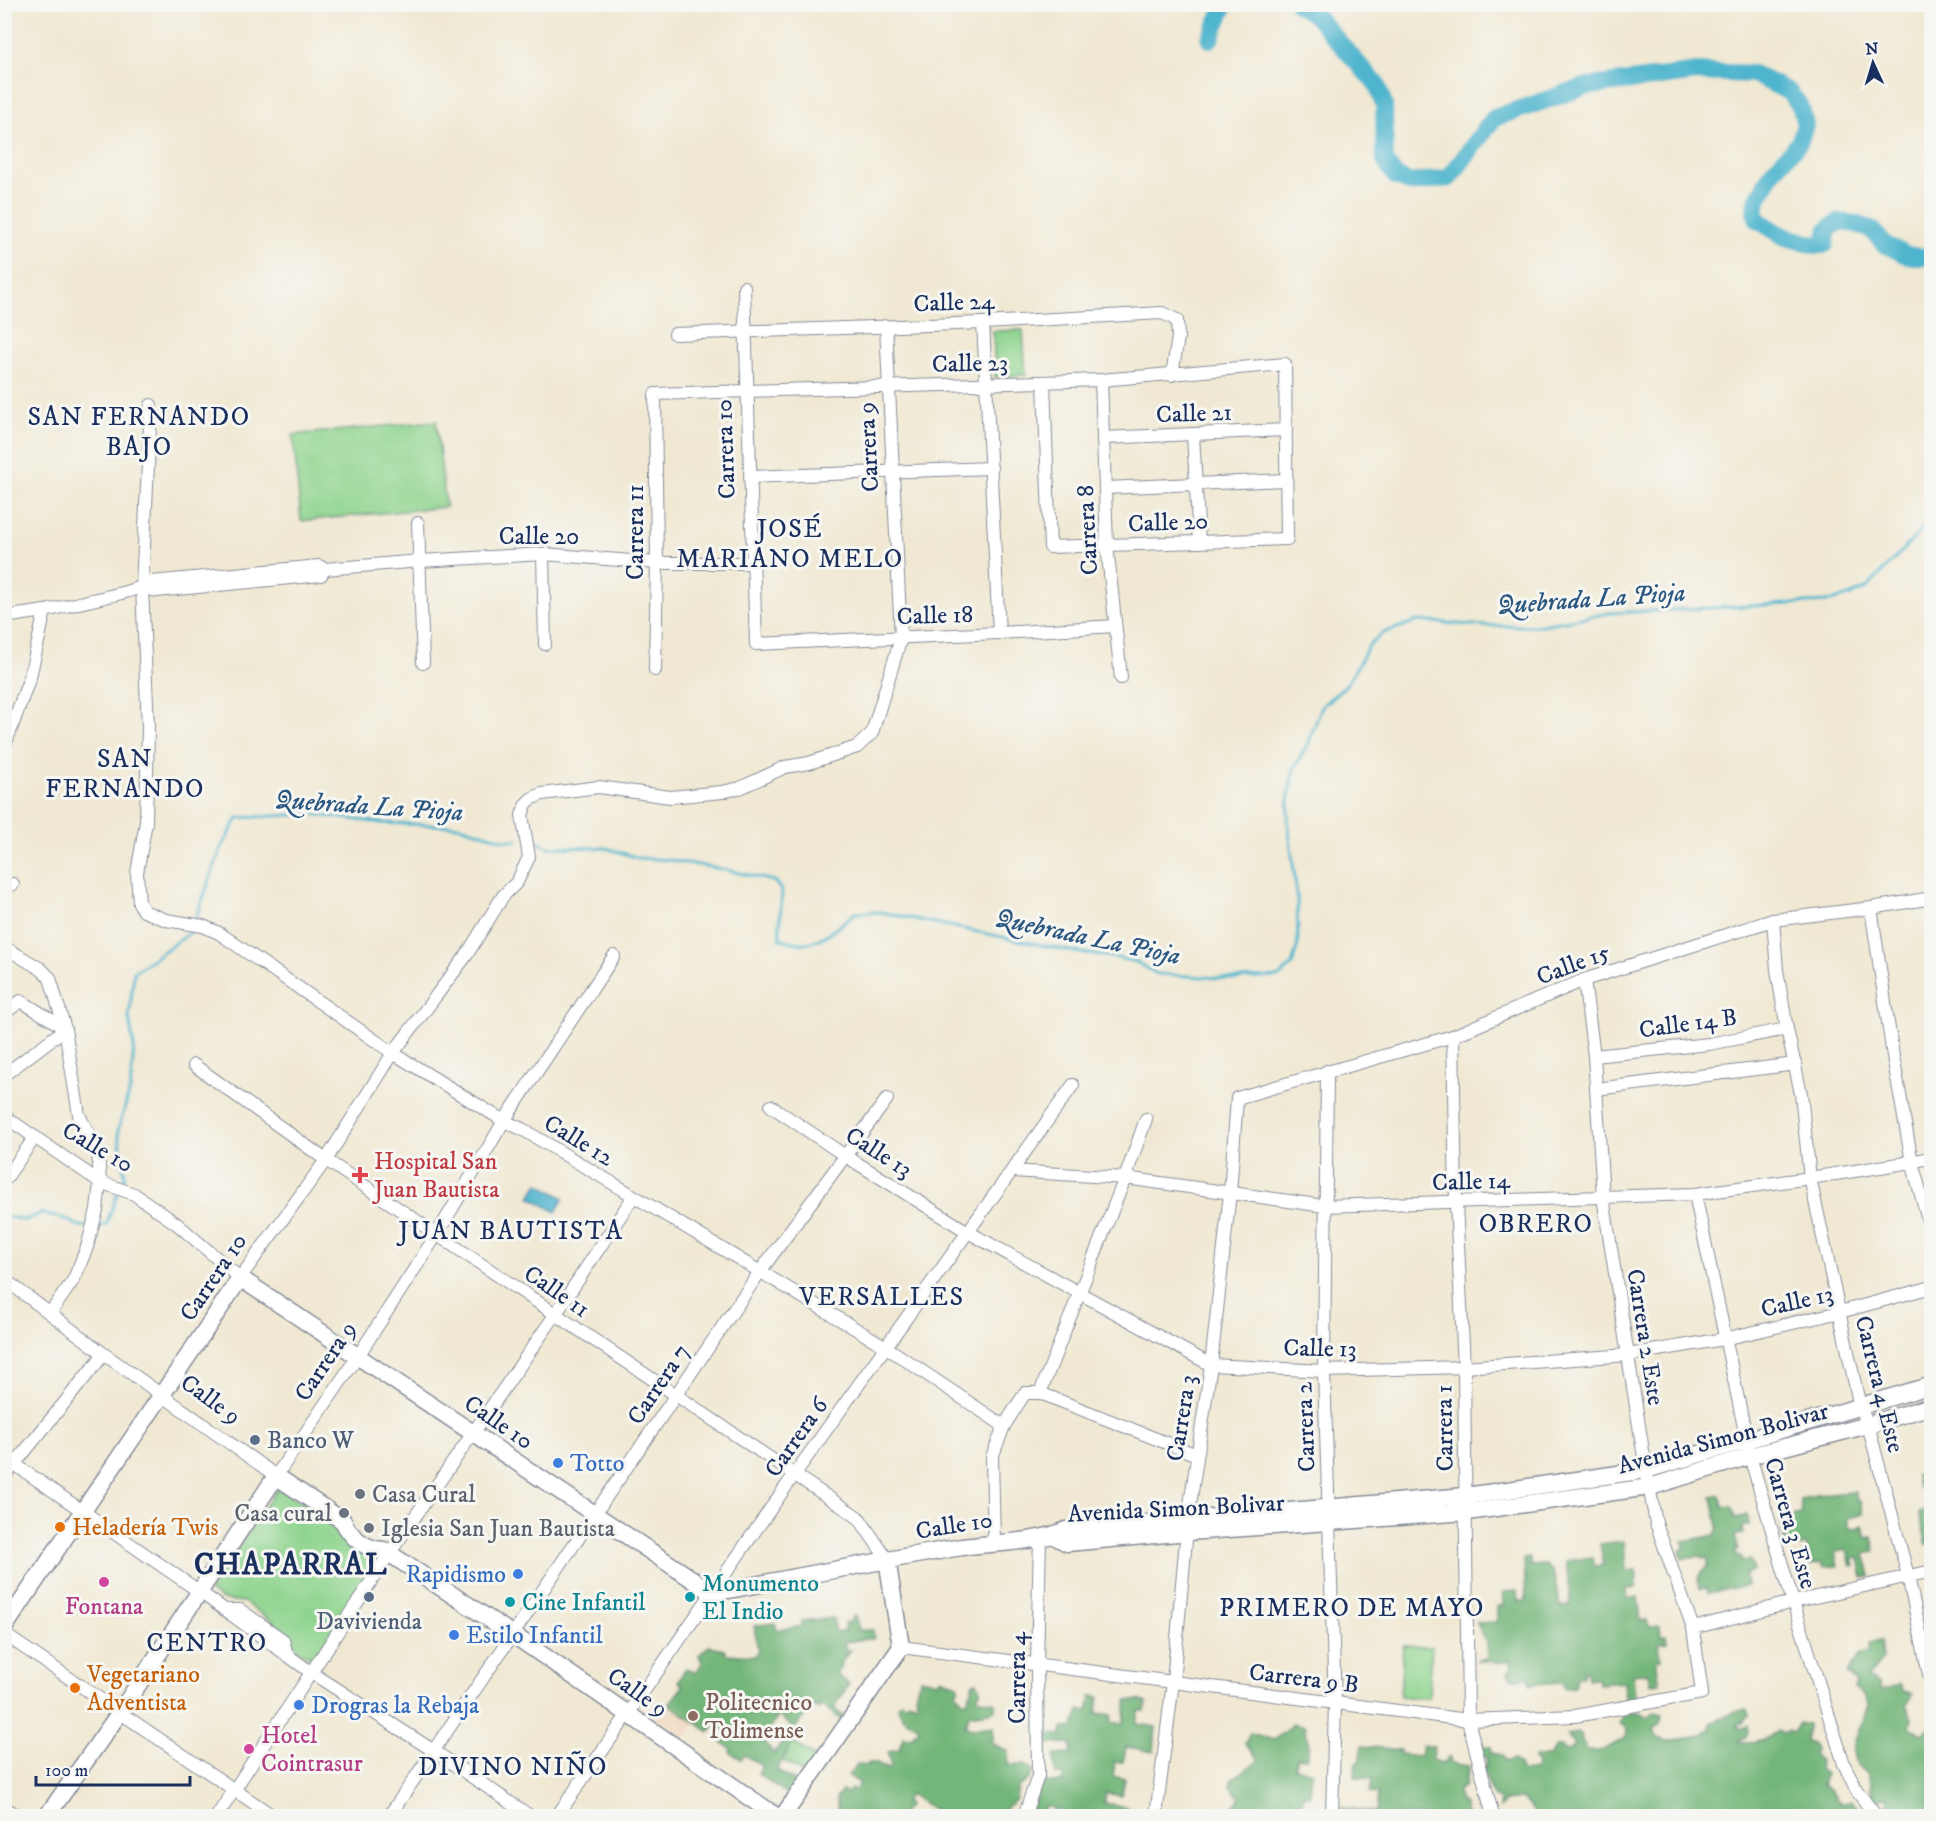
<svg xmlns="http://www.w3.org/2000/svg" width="1936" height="1821" viewBox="0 0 1936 1821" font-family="'IM FELL DW Pica',serif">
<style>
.built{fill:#efd6bb}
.green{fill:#8fd48e;stroke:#558276;stroke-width:1.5}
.forest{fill:#73b679;stroke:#47726c;stroke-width:1.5}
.water{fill:#50b5ce;stroke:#367296;stroke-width:1.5}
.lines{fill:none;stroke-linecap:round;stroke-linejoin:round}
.stream{stroke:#50b5ce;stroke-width:3}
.river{stroke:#50b5ce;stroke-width:18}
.street-casing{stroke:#868c98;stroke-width:14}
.secondary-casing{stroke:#868c98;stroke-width:19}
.street{stroke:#fff;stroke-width:12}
.secondary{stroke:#fff;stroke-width:16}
.health-dot{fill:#e0444e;stroke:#f6f6f2;stroke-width:2}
.service-dot{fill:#5c6f8a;stroke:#f6f6f2;stroke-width:2}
.shop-dot{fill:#3f7fe0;stroke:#f6f6f2;stroke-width:2}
.worship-dot{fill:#6b7280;stroke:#f6f6f2;stroke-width:2}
.food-dot{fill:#e8710a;stroke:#f6f6f2;stroke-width:2}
.hotel-dot{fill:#d1479c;stroke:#f6f6f2;stroke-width:2}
.culture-dot{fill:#0f9aa8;stroke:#f6f6f2;stroke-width:2}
.education-dot{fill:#8d6e63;stroke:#f6f6f2;stroke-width:2}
.labels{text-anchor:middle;stroke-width:6;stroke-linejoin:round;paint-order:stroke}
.street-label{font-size:24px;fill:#1b2f5e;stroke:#f6f6f2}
.health-label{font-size:24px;fill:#be3a42;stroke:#f6f6f2;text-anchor:start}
.service-label{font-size:24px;fill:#4e5e75;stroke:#f6f6f2;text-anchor:start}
.shop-label{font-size:24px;fill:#366cbe;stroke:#f6f6f2;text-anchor:start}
.worship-label{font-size:24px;fill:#5b616d;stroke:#f6f6f2;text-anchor:start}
.food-label{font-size:24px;fill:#c56008;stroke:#f6f6f2;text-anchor:start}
.culture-label{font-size:24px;fill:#0d838f;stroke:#f6f6f2;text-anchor:start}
.hotel-label{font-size:24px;fill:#b23c85;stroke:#f6f6f2}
.education-label{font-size:24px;fill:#785e54;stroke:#f6f6f2;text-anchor:start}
.neighbourhood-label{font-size:26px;letter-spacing:1.5px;fill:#1b2f5e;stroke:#f6f6f2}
.water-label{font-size:26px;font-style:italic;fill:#2b5780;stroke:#f6f6f2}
.district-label{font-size:30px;font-weight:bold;letter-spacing:1.5px;fill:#1b2f5e;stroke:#f6f6f2}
</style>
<rect width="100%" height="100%" fill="#f6f6f2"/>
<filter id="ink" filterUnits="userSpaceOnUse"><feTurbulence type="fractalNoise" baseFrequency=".0167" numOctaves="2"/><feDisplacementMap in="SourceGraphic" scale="12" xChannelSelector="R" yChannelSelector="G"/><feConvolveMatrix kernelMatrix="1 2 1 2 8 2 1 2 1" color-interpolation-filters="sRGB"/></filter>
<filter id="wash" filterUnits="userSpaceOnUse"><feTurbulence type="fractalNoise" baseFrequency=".008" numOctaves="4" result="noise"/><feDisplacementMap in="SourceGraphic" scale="24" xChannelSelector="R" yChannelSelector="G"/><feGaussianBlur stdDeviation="1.35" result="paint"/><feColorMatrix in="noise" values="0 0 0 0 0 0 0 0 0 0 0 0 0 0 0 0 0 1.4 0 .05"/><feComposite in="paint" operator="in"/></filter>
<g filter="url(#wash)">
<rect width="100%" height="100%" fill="#f0e8d2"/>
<polygon class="built" points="667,1702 696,1722 680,1744 652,1723"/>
<g class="green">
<polygon points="1023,330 1026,375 995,377 993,331"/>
<polygon points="436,421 446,507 301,521 293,435"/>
<polygon points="278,1487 334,1523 340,1538 378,1562 315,1660 297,1650 292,1635 244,1602 222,1600 209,1591"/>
<polygon points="1403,1646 1432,1647 1429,1698 1400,1697"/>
<polygon points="793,1742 817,1759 805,1775 782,1760"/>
</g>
<g class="forest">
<polygon points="1929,1455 1931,1455 1932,1544 1927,1545 1919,1512 1928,1509 1924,1487 1918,1488 1916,1475 1927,1472 1925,1462 1930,1461"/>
<polygon points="1855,1492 1857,1501 1860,1501 1863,1514 1847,1518 1850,1529 1863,1526 1867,1538 1872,1537 1875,1551 1865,1554 1871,1576 1863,1578 1859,1557 1852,1558 1854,1565 1851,1566 1847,1550 1835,1552 1838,1566 1823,1567 1822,1563 1810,1565 1809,1561 1805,1561 1803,1553 1807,1552 1806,1545 1797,1547 1795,1541 1785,1543 1780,1521 1784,1520 1784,1517 1802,1514 1800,1499 1815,1497 1815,1495"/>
<path d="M1720 1495 1723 1507 1732 1506 1736 1518 1748 1515 1749 1525 1742 1526 1743 1534 1735 1535 1738 1550 1735 1551 1736 1557 1741 1556 1742 1561 1750 1560 1754 1571 1744 1575 1747 1586 1708 1593 1707 1588 1699 1589C1696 1579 1700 1571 1708 1566V1559L1699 1556 1682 1559 1680 1550 1684 1549 1683 1541 1715 1535 1718 1527 1712 1497Z"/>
<polygon points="1624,1541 1626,1571 1636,1570 1637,1579 1635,1582 1636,1588 1626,1589 1627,1599 1638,1597 1641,1621 1647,1621 1649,1627 1660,1626 1661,1636 1666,1635 1667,1642 1659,1643 1661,1659 1656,1660 1660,1683 1650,1684 1648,1673 1633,1675 1635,1698 1625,1702 1624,1682 1599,1684 1598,1678 1588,1679 1587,1671 1583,1671 1583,1677 1577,1677 1575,1687 1564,1688 1563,1682 1530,1684 1529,1676 1522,1677 1522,1679 1511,1678 1508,1673 1512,1668 1511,1660 1497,1663 1476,1660 1487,1658 1486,1642 1477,1623 1497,1622 1497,1606 1504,1606 1503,1592 1517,1591 1518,1601 1526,1601 1524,1559 1530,1558 1530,1566 1546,1565 1553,1572 1561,1608 1571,1605 1566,1561 1591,1557 1595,1566 1604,1565 1600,1544"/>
<polygon points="855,1615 859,1630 873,1630 874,1638 844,1642 846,1651 851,1650 840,1663 842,1665 836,1674 849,1684 834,1709 846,1718 843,1722 822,1705 819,1709 814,1706 794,1729 779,1716 762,1737 773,1754 786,1737 793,1742 777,1770 799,1784 789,1795 758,1774 763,1766 745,1755 741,1759 730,1752 731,1749 722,1743 728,1735 715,1724 709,1732 669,1704 683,1686 678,1681 686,1668 696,1673 702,1663 699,1655 709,1646 724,1649 726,1654 755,1656 758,1650 754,1626 775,1623 777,1630 802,1626 801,1621 833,1618 836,1633 845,1631 844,1623 849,1622"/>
<path d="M1881 1641 1883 1659 1867 1678 1880 1684 1881 1690C1888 1687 1894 1688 1900 1684L1903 1691 1913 1693 1906 1705 1912 1718 1910 1728 1922 1734 1928 1729H1931V1816H1891L1884 1809 1889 1802 1888 1796 1878 1800 1871 1795V1784L1867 1773C1837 1759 1863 1727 1869 1705L1864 1696 1854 1689 1856 1682 1847 1673 1861 1654 1869 1653 1870 1643Z"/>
<path d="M921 1678 938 1682 941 1678 958 1685V1690L955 1693 964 1702 968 1700 973 1682H977L981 1689 977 1698 995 1702V1709L991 1712C983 1712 978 1715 969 1714L965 1726 971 1729 993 1726V1744L1008 1751V1765H1024L1033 1770C1032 1780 1025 1782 1018 1787L1016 1799 1003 1811 997 1810 993 1816H949L945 1814H940L910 1794 904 1802 909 1805 900 1816H839L836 1799 842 1791 848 1793 851 1789 856 1790 860 1783 848 1776 857 1764 866 1766 869 1763H877L888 1769 891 1767 888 1752 900 1749 903 1737 912 1738 914 1733 919 1731 917 1725C907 1721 899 1717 898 1705L902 1702 906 1705 908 1701 917 1704 916 1691Z"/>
<polygon points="1091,1696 1099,1697 1097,1713 1112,1715 1111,1722 1123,1724 1127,1700 1139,1700 1147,1703 1145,1711 1139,1711 1137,1724 1156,1727 1154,1752 1126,1747 1123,1762 1115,1762 1113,1776 1125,1779 1121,1796 1106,1793 1104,1803 1127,1807 1125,1816 1062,1816 1064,1812 1059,1809 1057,1811 1046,1805 1040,1815 1031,1809 1042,1779 1046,1782 1063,1782 1063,1775 1056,1775 1054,1755 1071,1754 1071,1743 1044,1744 1046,1734 1062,1735 1063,1728 1073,1728 1080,1710 1088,1711"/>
<path d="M1747 1709 1750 1714 1737 1726 1738 1728 1747 1725 1748 1732 1745 1738 1739 1739 1740 1742 1753 1744 1778 1731 1783 1734 1788 1731 1793 1733 1799 1723 1807 1725 1806 1742 1814 1744 1815 1750 1813 1754 1820 1761 1819 1769 1825 1774 1822 1785 1831 1792 1840 1804 1852 1801 1864 1816H1535L1534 1811 1522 1799 1505 1801 1500 1808 1499 1800 1493 1797 1484 1772 1487 1759 1481 1753V1745L1490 1747 1491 1753 1501 1755 1506 1762 1513 1759 1518 1763 1522 1772 1536 1770 1537 1764 1534 1760 1536 1756 1540 1758 1549 1756 1555 1747H1560L1567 1752 1572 1749 1574 1744 1566 1735 1579 1733 1582 1735 1581 1738 1587 1751C1606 1753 1610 1745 1626 1738L1627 1730 1620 1724 1623 1716C1633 1711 1638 1712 1647 1717L1655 1712 1663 1714 1659 1725 1653 1729 1658 1738 1666 1741 1688 1738 1702 1736 1709 1729 1711 1723C1724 1719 1734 1710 1747 1709Z"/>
<polygon points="1293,1724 1306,1726 1305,1733 1309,1744 1307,1758 1298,1757 1294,1767 1312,1772 1310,1795 1304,1795 1298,1816 1225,1816 1240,1798 1230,1786 1234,1778 1259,1760 1245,1744 1250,1733 1274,1740"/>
<polygon points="1362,1746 1400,1750 1400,1754 1420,1756 1422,1746 1434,1747 1433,1760 1444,1764 1449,1756 1451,1763 1469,1766 1464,1787 1458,1790 1460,1802 1464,1803 1467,1815 1466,1816 1337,1816 1337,1807 1376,1812 1378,1794 1370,1793 1372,1779 1354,1777 1356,1763 1359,1763"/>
</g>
<polygon class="water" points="538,1183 564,1198 556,1212 530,1197"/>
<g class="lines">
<g class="stream">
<path d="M534 840 548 847 606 848 639 858 669 860 727 870 774 881 782 891C781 907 779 923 780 939 786 939 793 943 799 943 818 946 842 924 855 913L881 912 1075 952 1118 958 1136 962 1157 974 1234 979 1279 977 1292 965 1298 944 1297 896 1288 822 1289 795 1294 768 1308 744 1322 706 1347 684 1370 644 1383 633 1417 621 1487 626H1536L1610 613 1826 602 1849 596 1866 589 1932 519"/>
<polyline points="195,920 222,846 238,818 310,814 383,823 460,826 504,840 517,840"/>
<polyline points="121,1186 125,1176 118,1130 130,1090 134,1048 129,1018 134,972 191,932 193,927"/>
<path d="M4 1216 25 1220 42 1213C49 1217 54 1216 62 1218 75 1221 73 1228 90 1226"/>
<polyline points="97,1226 106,1225 118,1192"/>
</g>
<g class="river">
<polyline points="1298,4 1314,14 1377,85 1384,105 1385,161 1395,176 1411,183 1449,178 1494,118 1584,87 1697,72 1753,74 1789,92 1801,107 1805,125 1799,143 1773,171 1757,201 1755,212 1758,220 1783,236 1815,245 1825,244 1828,229 1839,222 1856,224 1871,229 1884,244 1906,255 1921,257 1932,256"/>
<polyline points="1210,39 1225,4"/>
</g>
</g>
</g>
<g filter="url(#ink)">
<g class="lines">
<g class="street-casing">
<g id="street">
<polyline points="744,287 756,644 999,633 1115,626"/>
<polyline points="983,323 999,633"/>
<polyline points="675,334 983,323 1162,313 1177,320 1178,337 1172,375"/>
<polyline points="1101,380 1107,545 1121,678"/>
<polyline points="151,405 142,587 148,728 146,822 137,873 139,903 144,911 166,920 203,926 219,933 393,1053 504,1121 522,1129 886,1347 1004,1426"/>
<polyline points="1193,434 1199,542"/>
<polyline points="1103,438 1286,430"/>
<polyline points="750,477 991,468"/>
<polyline points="1105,488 1286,480"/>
<polyline points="418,523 423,663"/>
<polyline points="543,554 545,644"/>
<polyline points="142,587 156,591 321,575 325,569"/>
<polyline points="4,617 45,611 122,593 142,587 152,582 319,566 325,569 420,561 543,554 657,563 753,563"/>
<polyline points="655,670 657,563 655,394 1101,380 1285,364 1287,539 1050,547 1044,382"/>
<polyline points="4,748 30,677 45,611"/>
<polyline points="4,889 13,884"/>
<polyline points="1871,908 1893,1056 1912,1162 1932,1235"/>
<polyline points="1773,920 1777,970 1787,1029 1801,1094 1810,1178 1860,1407 1868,1425 1908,1576 1930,1679"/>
<polyline points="4,947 41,969 50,978 65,1029 79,1115 98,1152 100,1182 97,1210 87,1247 74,1279 51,1312"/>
<polyline points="4,1013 21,1001 58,1024 63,1022"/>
<polyline points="1453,1036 1456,1203 1464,1367 1468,1720 1493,1816"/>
<polyline points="1594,1056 1709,1044 1787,1029"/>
<polyline points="194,1065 326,1160 859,1518 887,1559"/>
<polyline points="1327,1071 1324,1371 1335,1703 1332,1816"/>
<polyline points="4,1075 65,1029"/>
<polyline points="1596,1089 1796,1064"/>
<polyline points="771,1106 844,1155 968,1232 1211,1365 1324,1371 1464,1367 1628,1355 1724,1339 1840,1312 1932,1287"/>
<polyline points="4,1116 100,1182 134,1194 177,1224 240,1278 326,1160 393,1053 466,956 503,896 517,882 529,857 522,815 526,804 531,799 542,794 599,787 670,797 722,792 740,788 785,767 809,763 857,747 872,733 901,638 886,326"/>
<polyline points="1012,1171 1125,1178 1324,1206 1695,1194 1810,1178 1912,1162 1932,1157"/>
<polyline points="4,1181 35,1137"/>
<polyline points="1695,1194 1750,1456 1793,1602 1844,1764 1857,1791 1876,1816"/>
<polyline points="4,1279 104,1354 276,1476 358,1356 437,1234 504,1121 614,956"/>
<polyline points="1040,1393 1125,1178 1146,1119"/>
<polyline points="4,1457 200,1592 312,1673 434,1751 530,1816"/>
<polyline points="4,1477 104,1354"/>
<polyline points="994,1542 992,1457 1004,1426 1025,1393 1040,1393 1197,1455"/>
<polyline points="225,1610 240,1610 283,1640 287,1655"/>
<polyline points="1693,1628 1793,1602 1932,1571"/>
<polyline points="4,1634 273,1816"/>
<polyline points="901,1647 1468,1720 1575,1716 1702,1693 1693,1628 1656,1523 1646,1470 1603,1197 1594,1056 1584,980"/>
<polyline points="4,1807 18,1816"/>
<polyline points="217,1816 389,1554 555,1315 633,1197"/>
<polyline points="389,1816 759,1273 887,1099"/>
<polyline points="557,1816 794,1475 1073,1085"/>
<polyline points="1024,1816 1038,1776 1037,1665 1040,1538"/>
<polyline points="1156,1816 1173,1682 1188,1518 1211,1365 1230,1193 1237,1098 1453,1036 1584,980 1773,920 1871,908 1932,898"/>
</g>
</g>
<g class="secondary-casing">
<g id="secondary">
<polyline points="1054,1536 1067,1543 1188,1532 1467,1512 1650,1487 1750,1456 1868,1425 1932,1406"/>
<path d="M4 1628C82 1511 163 1395 240 1278L713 1593C796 1577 878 1561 962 1547 991 1543 1042 1542 1066 1530L1466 1496 1646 1470 1932 1385"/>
<path d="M47 1816 120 1712 276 1476 343 1521C350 1537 366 1550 384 1550L512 1634 776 1816"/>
<polyline points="783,1816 901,1647 887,1559"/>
</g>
</g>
<use href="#street" class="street"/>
<use href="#secondary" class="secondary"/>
</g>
</g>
<path class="health-dot" d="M357 1166h6v6h6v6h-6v6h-6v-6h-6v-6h6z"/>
<g class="service-dot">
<circle cx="255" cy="1440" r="6"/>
<circle cx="369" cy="1597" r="6"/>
</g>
<g class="shop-dot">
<circle cx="558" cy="1463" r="6"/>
<circle cx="518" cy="1574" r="6"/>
<circle cx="454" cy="1635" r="6"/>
<circle cx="299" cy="1705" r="6"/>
</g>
<g class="worship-dot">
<circle cx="360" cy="1494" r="6"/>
<circle cx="344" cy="1513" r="6"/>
<circle cx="369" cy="1528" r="6"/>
</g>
<g class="food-dot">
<circle cx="60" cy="1527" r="6"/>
<circle cx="75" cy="1688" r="6"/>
</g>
<g class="hotel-dot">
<circle cx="104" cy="1582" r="6"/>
<circle cx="249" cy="1749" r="6"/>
</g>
<g class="culture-dot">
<circle cx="690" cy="1597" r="6"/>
<circle cx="510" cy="1602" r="6"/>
</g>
<circle class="education-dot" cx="693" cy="1716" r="6"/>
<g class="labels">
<g class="street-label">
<text transform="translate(954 302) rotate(-2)" y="8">Calle 24</text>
<text transform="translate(970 363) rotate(-1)" y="8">Calle 23</text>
<text transform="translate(1194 413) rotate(-2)" y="8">Calle 21</text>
<text transform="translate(868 447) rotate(-93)" y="8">Carrera 9</text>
<text transform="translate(725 449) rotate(-92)" y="8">Carrera 10</text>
<text transform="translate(1168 522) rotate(-2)" y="8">Calle 20</text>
<text transform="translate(1087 530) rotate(-93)" y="8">Carrera 8</text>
<text transform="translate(635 532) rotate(-90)" y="8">Carrera 11</text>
<text x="539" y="544">Calle 20</text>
<text transform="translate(935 615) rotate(-2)" y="8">Calle 18</text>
<text transform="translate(1573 964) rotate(-21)" y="8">Calle 15</text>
<text transform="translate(1688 1023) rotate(-8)" y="8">Calle 14 B</text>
<text transform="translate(579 1140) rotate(31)" y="8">Calle 12</text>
<text transform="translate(98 1147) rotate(30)" y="8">Calle 10</text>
<text transform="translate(879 1152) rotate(32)" y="8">Calle 13</text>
<text transform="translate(1471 1181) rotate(-2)" y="8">Calle 14</text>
<text transform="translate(213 1277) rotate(-56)" y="8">Carrera 10</text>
<text transform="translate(557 1291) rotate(34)" y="8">Calle 11</text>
<text transform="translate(1797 1301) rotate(-13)" y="8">Calle 13</text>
<text transform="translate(1646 1337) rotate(81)" y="8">Carrera 2 Este</text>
<text transform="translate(1320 1348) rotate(1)" y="8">Calle 13</text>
<text transform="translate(325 1361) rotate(-56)" y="8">Carrera 9</text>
<text transform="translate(658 1384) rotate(-56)" y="8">Carrera 7</text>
<text transform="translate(1880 1384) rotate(76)" y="8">Carrera 4 Este</text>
<text transform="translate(211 1399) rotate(36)" y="8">Calle 9</text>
<text transform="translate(1181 1418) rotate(-81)" y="8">Carrera 3</text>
<text transform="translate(499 1422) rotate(34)" y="8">Calle 10</text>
<text transform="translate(1305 1427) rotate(-92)" y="8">Carrera 2</text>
<text transform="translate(1444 1428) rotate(-91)" y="8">Carrera 1</text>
<text transform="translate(796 1437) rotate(-55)" y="8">Carrera 6</text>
<text transform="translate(1723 1438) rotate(-15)" y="8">Avenida Simon Bolivar</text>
<text transform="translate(1176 1508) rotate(-3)" y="8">Avenida Simon Bolivar</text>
<text transform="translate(1791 1523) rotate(74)" y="8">Carrera 3 Este</text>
<text transform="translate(954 1525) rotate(-9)" y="8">Calle 10</text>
<text transform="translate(1017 1678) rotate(-90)" y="8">Carrera 4</text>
<text transform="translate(1304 1678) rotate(7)" y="8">Carrera 9 B</text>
<text transform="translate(638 1692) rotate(35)" y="8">Calle 9</text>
</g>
<g class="health-label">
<text x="374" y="1169">Hospital San<tspan x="374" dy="28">Juan Bautista</tspan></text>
</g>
<g class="service-label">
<text x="267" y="1448">Banco W</text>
<text x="369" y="1629" text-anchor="middle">Davivienda</text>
</g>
<g class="shop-label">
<text x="570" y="1471">Totto</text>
<text x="506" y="1582" text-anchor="end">Rapidismo</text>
<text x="466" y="1643">Estilo Infantil</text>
<text x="311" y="1713">Drogras la Rebaja</text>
</g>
<g class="worship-label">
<text x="372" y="1502">Casa Cural</text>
<text x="332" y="1521" text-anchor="end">Casa cural</text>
<text x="381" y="1536">Iglesia San Juan Bautista</text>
</g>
<g class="food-label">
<text x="72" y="1535">Heladería Twis</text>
<text x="87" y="1682">Vegetariano<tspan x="87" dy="28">Adventista</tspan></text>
</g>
<g class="culture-label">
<text x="702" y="1591">Monumento<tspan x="702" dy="28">El Indio</tspan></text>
<text x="522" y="1610">Cine Infantil</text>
</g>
<g class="hotel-label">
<text x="104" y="1614">Fontana</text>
<text x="261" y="1743" text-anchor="start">Hotel<tspan x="261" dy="28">Cointrasur</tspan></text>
</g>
<g class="education-label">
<text x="705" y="1710">Politecnico<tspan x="705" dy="28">Tolimense</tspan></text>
</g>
<g class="neighbourhood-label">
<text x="139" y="425">SAN FERNANDO<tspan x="139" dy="30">BAJO</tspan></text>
<text x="790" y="537">JOSÉ<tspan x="790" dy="30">MARIANO MELO</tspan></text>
<text x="125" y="767">SAN<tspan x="125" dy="30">FERNANDO</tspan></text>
<text x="1536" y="1232">OBRERO</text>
<text x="511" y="1239">JUAN BAUTISTA</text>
<text x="882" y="1305">VERSALLES</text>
<text x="1352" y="1616">PRIMERO DE MAYO</text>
<text x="207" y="1651">CENTRO</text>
<text x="513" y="1775">DIVINO NIÑO</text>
</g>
<g class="water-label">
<text transform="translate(1591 598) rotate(-4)" y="9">Quebrada La Pioja</text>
<text transform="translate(369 805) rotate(4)" y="9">Quebrada La Pioja</text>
<text transform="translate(1088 936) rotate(12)" y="9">Quebrada La Pioja</text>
</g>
<g class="district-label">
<text x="291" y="1574">CHAPARRAL</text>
</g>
</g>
<rect width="1936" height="1821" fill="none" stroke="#f6f6f2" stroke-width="24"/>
<g transform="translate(1873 63) rotate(356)" stroke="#f6f6f2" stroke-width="4.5" paint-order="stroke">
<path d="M0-4.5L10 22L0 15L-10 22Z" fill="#1b2f5e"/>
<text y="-9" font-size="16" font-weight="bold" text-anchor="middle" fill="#1b2f5e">N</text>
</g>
<path d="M36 1776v9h154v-9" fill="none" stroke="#1b2f5e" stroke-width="3"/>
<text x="45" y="1776" font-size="18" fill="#1b2f5e" stroke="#f6f6f2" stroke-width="4.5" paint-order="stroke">100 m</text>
</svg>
